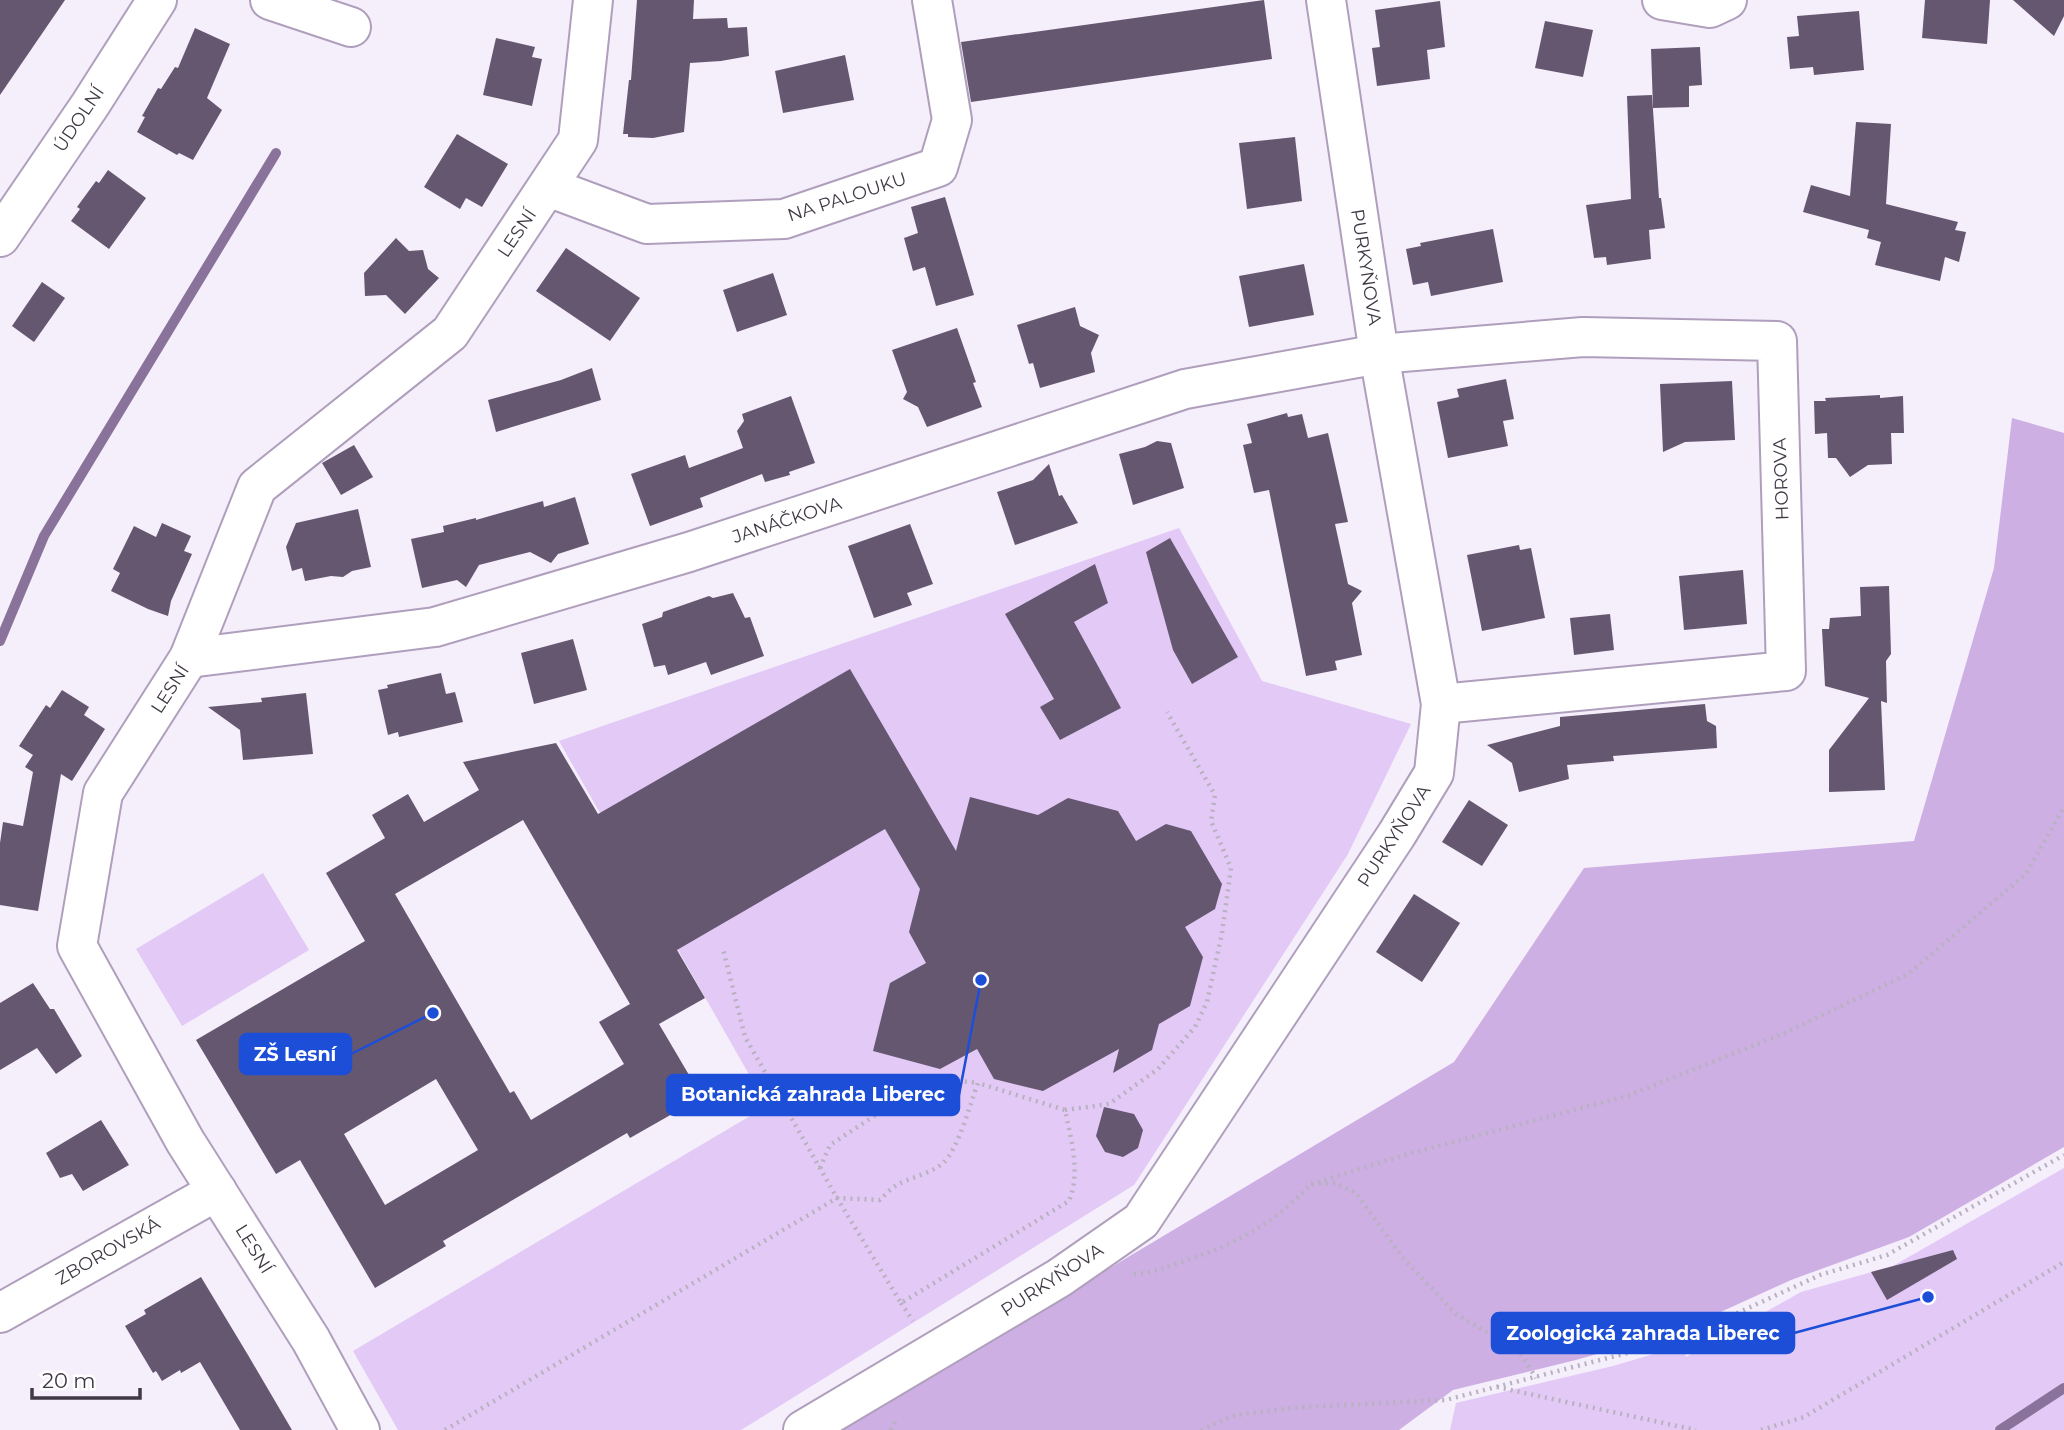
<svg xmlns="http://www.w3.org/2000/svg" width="2064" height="1430" viewBox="0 0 2064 1430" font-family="Montserrat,sans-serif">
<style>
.green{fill:#e2c9f6}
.forest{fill:#cdafe4}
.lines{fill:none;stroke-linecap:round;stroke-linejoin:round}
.stream{stroke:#8a739b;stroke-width:10}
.building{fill:#665771;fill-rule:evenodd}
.minor-casing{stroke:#af9fbc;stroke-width:42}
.path{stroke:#b8b1be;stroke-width:4.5;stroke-dasharray:2 5;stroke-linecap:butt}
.minor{stroke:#fff;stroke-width:38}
.labels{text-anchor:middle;stroke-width:7;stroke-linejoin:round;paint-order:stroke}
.street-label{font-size:18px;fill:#403945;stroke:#fff}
.leader{fill:none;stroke:#1d4ed8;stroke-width:2.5}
.callout-dot{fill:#1d4ed8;stroke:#fff;stroke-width:2.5}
.callout{fill:#1d4ed8;stroke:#1d4ed8;stroke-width:2.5}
.callout-label{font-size:19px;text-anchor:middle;font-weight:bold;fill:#fff}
</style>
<rect width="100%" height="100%" fill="#f5eefb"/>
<g class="green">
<polygon points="1179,528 1262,681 1411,724 1348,854 1134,1185 741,1430 398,1430 353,1351 767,1106 559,741"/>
<polygon points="263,873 309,950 182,1026 136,949"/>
<polygon points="2064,1168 2064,1430 1450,1430 1456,1403 1613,1366 1684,1345 1686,1357 1801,1292 1893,1266"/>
</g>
<polygon class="forest" points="2012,418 2064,433 2064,1147 1909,1237 1791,1280 1681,1330 1576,1360 1453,1390 1399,1430 839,1430 1454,1062 1584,868 1914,841 1994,568"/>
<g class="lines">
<g class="stream">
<polyline points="0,641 44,536 276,153"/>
<polyline points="2000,1430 2064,1388"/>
</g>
</g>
<g class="building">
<polygon points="0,0 65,0 0,95"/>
<polygon points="637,0 694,0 693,19 727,18 728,28 747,27 749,56 721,61 690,63 684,132 653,138 628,137 628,134 623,134 629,80 631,80"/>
<polygon points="1264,0 1272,59 971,102 961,42"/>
<polygon points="1925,0 1990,0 1987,44 1922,38"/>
<polygon points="2013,0 2064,0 2064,16 2054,36"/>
<polygon points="1440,1 1445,47 1427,50 1430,79 1377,86 1372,48 1380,47 1375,10"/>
<polygon points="1859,11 1864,70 1814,75 1813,67 1790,69 1787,37 1799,36 1797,16"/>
<polygon points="1545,21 1593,30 1583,77 1535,68"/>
<polygon points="195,28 230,44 207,98 222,110 193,160 179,153 177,155 137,132 145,117 142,116 158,88 161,89 175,67 178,68"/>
<polygon points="496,38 535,47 532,57 542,59 532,106 483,95"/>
<polygon points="1700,47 1702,85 1689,86 1689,107 1653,108 1651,49"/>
<polygon points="845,55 854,100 783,113 775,71"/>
<polygon points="1652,95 1659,198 1661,198 1665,228 1649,230 1651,259 1607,265 1606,257 1594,258 1586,205 1631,199 1627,96"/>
<polygon points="1856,122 1891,124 1886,204 1958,222 1955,230 1966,232 1959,262 1945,257 1940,281 1875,265 1881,242 1867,238 1869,230 1803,212 1811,185 1850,196"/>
<polygon points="457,134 508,164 482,207 466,198 460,209 424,187"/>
<polygon points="1295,137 1302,201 1247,209 1239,143"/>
<polygon points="108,170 146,198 109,249 71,221 80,209 77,207 96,181 99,183"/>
<polygon points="945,197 974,295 936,306 925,267 913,271 904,238 918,233 911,207"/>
<polygon points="1493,229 1503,282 1431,296 1428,282 1413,285 1406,249 1421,246 1420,243"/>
<polygon points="396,238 409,251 423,250 428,269 439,278 405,314 386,295 365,296 364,273"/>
<polygon points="566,248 640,298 610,341 536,291"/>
<polygon points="1304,264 1314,315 1249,327 1239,276"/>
<polygon points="773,273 787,315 737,332 723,290"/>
<polygon points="42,282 65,298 34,342 12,326"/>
<polygon points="1075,307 1080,326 1099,335 1091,353 1095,372 1040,388 1033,363 1029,364 1017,325"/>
<polygon points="957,328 976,382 973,383 982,407 927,427 918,407 903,399 907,392 892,350"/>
<polygon points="592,368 601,400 496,432 488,400 561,380"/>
<polygon points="1506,379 1514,419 1503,421 1508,446 1448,458 1437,402 1459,397 1457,389"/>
<polygon points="1732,381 1735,440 1685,442 1663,452 1660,384"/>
<polygon points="1880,395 1880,398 1903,396 1904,433 1891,433 1892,464 1868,465 1850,477 1836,458 1828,458 1827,433 1815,434 1814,401 1826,401 1825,398"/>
<polygon points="791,396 815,463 789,472 790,475 765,482 762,474 700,498 703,507 650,526 631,474 685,455 689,468 743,448 737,431 744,421 742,414"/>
<polygon points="1287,413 1288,417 1302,414 1308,438 1328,433 1348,522 1335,524 1348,584 1362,591 1352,603 1362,655 1335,661 1337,670 1306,676 1269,490 1254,493 1243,445 1252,443 1247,424"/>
<polygon points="1157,441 1171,443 1184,488 1133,505 1119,454 1145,447"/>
<polygon points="354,445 373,477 341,495 322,463"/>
<polygon points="1049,464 1059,496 1062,495 1078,523 1015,545 997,492 1033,480"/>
<polygon points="575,497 589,544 558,554 551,563 530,552 479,565 466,587 457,580 422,588 411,539 444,532 443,526 476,518 476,520 543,501 544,507"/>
<polygon points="358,509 371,567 352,571 343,577 331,576 305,581 302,568 292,571 286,547 296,523"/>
<polygon points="162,523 191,536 184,551 192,554 171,601 168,616 148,609 111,591 120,573 113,569 134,526 156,537"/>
<polygon points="910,524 933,584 907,593 912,605 874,618 848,546"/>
<polygon points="1170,538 1238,657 1192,684 1173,650 1146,552"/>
<polygon points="1519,545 1520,550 1531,548 1545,618 1482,631 1467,555"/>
<polygon points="1095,564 1108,603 1074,622 1121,708 1060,740 1040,707 1054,699 1005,614"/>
<polygon points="1743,570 1747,624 1684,630 1679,576"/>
<polygon points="1889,586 1891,654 1886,661 1887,703 1881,701 1885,790 1829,792 1829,750 1869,698 1825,686 1822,629 1829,629 1830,618 1861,616 1860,587"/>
<polygon points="733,593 745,618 750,617 764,656 711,675 706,662 668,675 665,665 654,667 642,624 662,617 663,612 709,596 713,598"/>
<polygon points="1610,614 1614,650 1574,655 1570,618"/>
<polygon points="573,639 587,690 534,704 521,653"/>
<path d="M850 669 956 851 970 797 1038 815 1068 798 1118 811 1136 841 1166 824 1191 831 1222 884 1215 909 1185 927 1203 957 1190 1006 1159 1024 1152 1050 1113 1073 1119 1049 1043 1091 994 1079 977 1049 940 1069 873 1051 890 983 926 963 909 932 920 889 885 829 677 950 705 998 659 1024 702 1097 630 1138 627 1133 443 1241 446 1246 375 1288 300 1160 276 1174 196 1040 365 941 326 873 385 838 372 815 408 794 424 822 479 790 463 762 556 743 598 814ZM523 820 630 1004 599 1022 624 1064 531 1120 514 1091 510 1093 395 894ZM436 1079 478 1150 385 1205 344 1134Z"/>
<polygon points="441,673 446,694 455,692 463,722 399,737 398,732 388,735 378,690 388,688 387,685"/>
<polygon points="62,690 89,707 84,715 105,729 72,781 61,774 38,911 0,905 0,843 3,822 23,826 33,772 25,767 33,755 19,746 46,705 50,708"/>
<polygon points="306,693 313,754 243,760 240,730 208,707 262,702 261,698"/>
<polygon points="1705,704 1707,721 1716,726 1717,748 1613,756 1614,761 1567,765 1569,779 1519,792 1512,763 1487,745 1560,726 1560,717"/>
<polygon points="1469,800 1508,825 1482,866 1442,842"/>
<polygon points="1414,894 1460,923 1422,982 1376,952"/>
<polygon points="33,983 50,1009 54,1009 82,1056 56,1074 37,1048 0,1070 0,1003"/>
<polygon points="1104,1107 1134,1114 1143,1130 1138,1148 1123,1157 1105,1152 1096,1136"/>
<polygon points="101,1120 129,1165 83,1191 72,1174 60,1178 46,1153"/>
<polygon points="1953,1250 1957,1259 1887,1300 1871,1272"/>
<polygon points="201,1277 248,1355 292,1430 240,1430 200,1362 181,1373 180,1370 162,1381 156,1371 153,1373 125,1326 146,1314 144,1310"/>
</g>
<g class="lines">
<g class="minor-casing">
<g id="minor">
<polyline points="270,0 351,27"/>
<polyline points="1662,0 1710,8 1727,0"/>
<polyline points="548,187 647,224 784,219 938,167 952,120 932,0"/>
<polyline points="0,237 90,105 157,0"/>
<polyline points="189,658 435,627 689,552 1185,389 1379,354 1583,337 1777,341 1786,671 1441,704"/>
<polyline points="0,1313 217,1191"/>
<polyline points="360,1430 311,1340 185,1141 77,946 103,793 189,658 257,487 450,333 578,140 593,0"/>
<polyline points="803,1430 1059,1278 1141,1221 1397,834 1434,773 1441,704 1379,354 1326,0"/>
</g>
</g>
<g class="path">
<polyline points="1065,1110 1109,1104 1158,1069 1195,1027 1207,1002 1222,933 1231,868 1211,821 1215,795 1167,712"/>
<polyline points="820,1168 830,1145 891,1105 926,1077 978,1083"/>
<polyline points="1311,1184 1408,1154 1627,1096 1785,1033 1908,974 2026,874 2064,807"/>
<path d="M1134 1274C1151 1273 1165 1268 1181 1262 1232 1246 1274 1224 1311 1184L1335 1183 1356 1193 1402 1257 1456 1314 1519 1351 1536 1378"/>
<polyline points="901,1303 913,1321"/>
<polyline points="1497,1387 1696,1430"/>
<path d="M445 1430 837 1198 880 1200C885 1195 891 1188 897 1185 911 1177 929 1174 942 1164 958 1151 970 1104 978 1083L1065 1110C1071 1140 1081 1171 1069 1201L901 1303 837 1198 745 1037 723 949"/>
<polyline points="891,1430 897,1419"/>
<polyline points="1201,1430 1235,1415 1303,1407 1446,1400 1681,1339 1820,1275 1887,1255 2064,1155"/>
<polyline points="1761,1430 1804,1417 2064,1262"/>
</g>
<use href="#minor" class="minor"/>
</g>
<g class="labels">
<g class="street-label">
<text transform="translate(79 119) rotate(-56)" y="6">ÚDOLNÍ</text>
<text transform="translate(847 197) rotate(-18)" y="6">NA PALOUKU</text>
<text transform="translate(517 233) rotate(-56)" y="6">LESNÍ</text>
<text transform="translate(1366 267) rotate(81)" y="6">PURKYŇOVA</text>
<text transform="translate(1781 479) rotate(-92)" y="6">HOROVA</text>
<text transform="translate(787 520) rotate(-18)" y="6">JANÁČKOVA</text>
<text transform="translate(170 689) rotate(-57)" y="6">LESNÍ</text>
<text transform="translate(1394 836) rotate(-57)" y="6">PURKYŇOVA</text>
<text transform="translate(254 1249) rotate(58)" y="6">LESNÍ</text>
<text transform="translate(108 1251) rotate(-30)" y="6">ZBOROVSKÁ</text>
<text transform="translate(1052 1280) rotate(-33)" y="6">PURKYŇOVA</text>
</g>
</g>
<path class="leader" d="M433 1013L351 1054M981 980L959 1095M1928 1297L1794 1333"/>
<g class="callout-dot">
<circle cx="433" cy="1013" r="7"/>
<circle cx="981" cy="980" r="7"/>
<circle cx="1928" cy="1297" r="7"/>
</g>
<g class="callout">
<rect x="240" y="1034" width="111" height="40" rx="7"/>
<rect x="667" y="1075" width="292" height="40" rx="7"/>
<rect x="1492" y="1313" width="302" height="40" rx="7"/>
</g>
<g class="callout-label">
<text x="295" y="1061">ZŠ Lesní</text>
<text x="813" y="1101">Botanická zahrada Liberec</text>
<text x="1643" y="1340">Zoologická zahrada Liberec</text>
</g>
<path d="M32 1388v10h108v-10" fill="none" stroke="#403945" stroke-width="3.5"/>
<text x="42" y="1388" font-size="21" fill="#403945" stroke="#ffffff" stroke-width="5" paint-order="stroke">20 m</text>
</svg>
